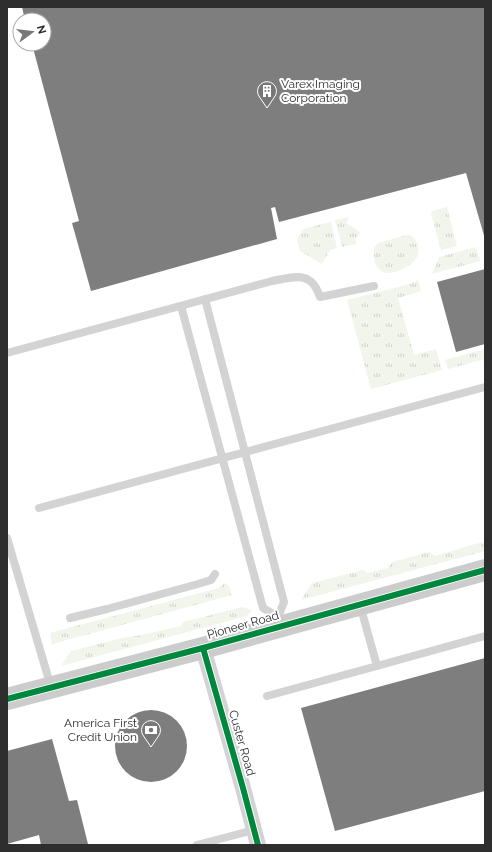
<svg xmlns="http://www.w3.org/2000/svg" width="492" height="852" viewBox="0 0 492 852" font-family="Raleway,sans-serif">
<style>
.grass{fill:url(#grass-tufts)}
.building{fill:#7e7e7e}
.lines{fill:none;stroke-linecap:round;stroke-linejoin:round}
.service{stroke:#d3d3d3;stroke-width:8}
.minor{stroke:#d3d3d3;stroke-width:16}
.secondary{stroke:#ccc;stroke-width:22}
.cycleway-casing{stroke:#fff;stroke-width:8}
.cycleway{stroke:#00873e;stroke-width:6}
.labels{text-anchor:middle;stroke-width:4;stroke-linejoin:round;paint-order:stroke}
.poi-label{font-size:12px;fill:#2e2e2e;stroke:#fff;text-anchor:start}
.street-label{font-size:12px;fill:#2e2e2e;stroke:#fff}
</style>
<defs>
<pattern id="grass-tufts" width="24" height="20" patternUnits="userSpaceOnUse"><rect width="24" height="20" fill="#f1f5eb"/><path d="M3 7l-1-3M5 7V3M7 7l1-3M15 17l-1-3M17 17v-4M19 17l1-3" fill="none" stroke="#cfd2ca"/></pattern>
</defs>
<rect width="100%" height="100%" fill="#fff"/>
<g class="grass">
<polygon points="447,207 457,246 441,250 431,213 433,211"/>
<polygon points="349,217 346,223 360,232 356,239 356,244 342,247 335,220"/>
<polygon points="331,222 337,248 330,250 322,264 300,251 297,240 303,229"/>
<path d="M407 235C412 235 414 237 416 242 425 258 408 268 395 272 377 277 373 263 374 248L378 243Z"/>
<polygon points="476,247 480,261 432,274 439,257"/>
<polygon points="418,280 421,291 398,298 414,355 436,349 442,370 371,389 347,300 410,284"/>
<polygon points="485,349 485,359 448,369 445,360"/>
<polygon points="482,542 485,544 485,551 301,600 312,583 363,570 368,573 388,568 392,562 429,552 435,556"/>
<polygon points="225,583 229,586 232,595 52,644 50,633 219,588"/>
<polygon points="243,607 252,610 247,616 61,666 71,651 122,638 142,635 181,626 183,622"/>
</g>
<g class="building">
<polygon points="22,7 485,7 485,239 466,173 279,222 275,207 271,208 277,239 91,291 72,223 79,221 32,44 44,44 44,20 25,20"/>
<polygon points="485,269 485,344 456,352 437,282"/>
<polygon points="485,658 485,791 335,831 301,708"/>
<circle cx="151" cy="746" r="36"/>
<polygon points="52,739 69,801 77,800 88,844 84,845 41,845 39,835 7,844 7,751"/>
</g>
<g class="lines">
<g class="service">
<polyline points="205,299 284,602 278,617 279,627"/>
<polyline points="181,306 263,608 278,617"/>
<path d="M7 353 272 281C295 277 311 270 320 297L374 286"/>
<polyline points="39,508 485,387"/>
<polyline points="7,538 51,687"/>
<polyline points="70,618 107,609 198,584 211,580 215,574"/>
<polyline points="377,666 485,636"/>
<polyline points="267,696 377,666 360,605"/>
<polyline points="197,845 254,830"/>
</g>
<polyline class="minor" points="203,648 243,788 258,845"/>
<polyline class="secondary" points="7,699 203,648 485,570"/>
<g class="cycleway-casing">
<g id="cycleway">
<polyline points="203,648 243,788 258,845"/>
<polyline points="7,699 203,648 485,570"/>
</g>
</g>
<use href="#cycleway" class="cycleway"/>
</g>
<defs>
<g id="building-pin" transform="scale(1)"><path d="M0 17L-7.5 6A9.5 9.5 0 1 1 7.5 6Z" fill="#777" stroke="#fff"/><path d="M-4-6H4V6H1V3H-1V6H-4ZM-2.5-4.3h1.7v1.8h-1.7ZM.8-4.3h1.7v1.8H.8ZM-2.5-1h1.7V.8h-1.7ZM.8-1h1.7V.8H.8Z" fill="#fff"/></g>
<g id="bank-pin" transform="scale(1)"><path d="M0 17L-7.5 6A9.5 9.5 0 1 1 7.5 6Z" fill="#777" stroke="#fff"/><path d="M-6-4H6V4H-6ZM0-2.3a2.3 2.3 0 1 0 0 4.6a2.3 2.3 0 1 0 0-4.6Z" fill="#fff"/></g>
</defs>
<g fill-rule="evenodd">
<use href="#building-pin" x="267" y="91"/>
<use href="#bank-pin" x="151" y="730"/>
</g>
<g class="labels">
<g class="poi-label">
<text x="281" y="88">Varex Imaging<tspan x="281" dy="14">Corporation</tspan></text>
<text x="137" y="727" text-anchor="end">America First<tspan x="137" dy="14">Credit Union</tspan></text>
</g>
<g class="street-label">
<text transform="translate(243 625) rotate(-16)" y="4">Pioneer Road</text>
<text transform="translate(242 743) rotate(74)" y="4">Custer Road</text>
</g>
</g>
<rect width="492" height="852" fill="none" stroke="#2e2e2e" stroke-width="16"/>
<g transform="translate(32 32) rotate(75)"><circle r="19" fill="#ffffff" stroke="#ababab"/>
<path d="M0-3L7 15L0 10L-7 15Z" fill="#777777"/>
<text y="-6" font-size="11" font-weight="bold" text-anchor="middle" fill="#2e2e2e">N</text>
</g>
</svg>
